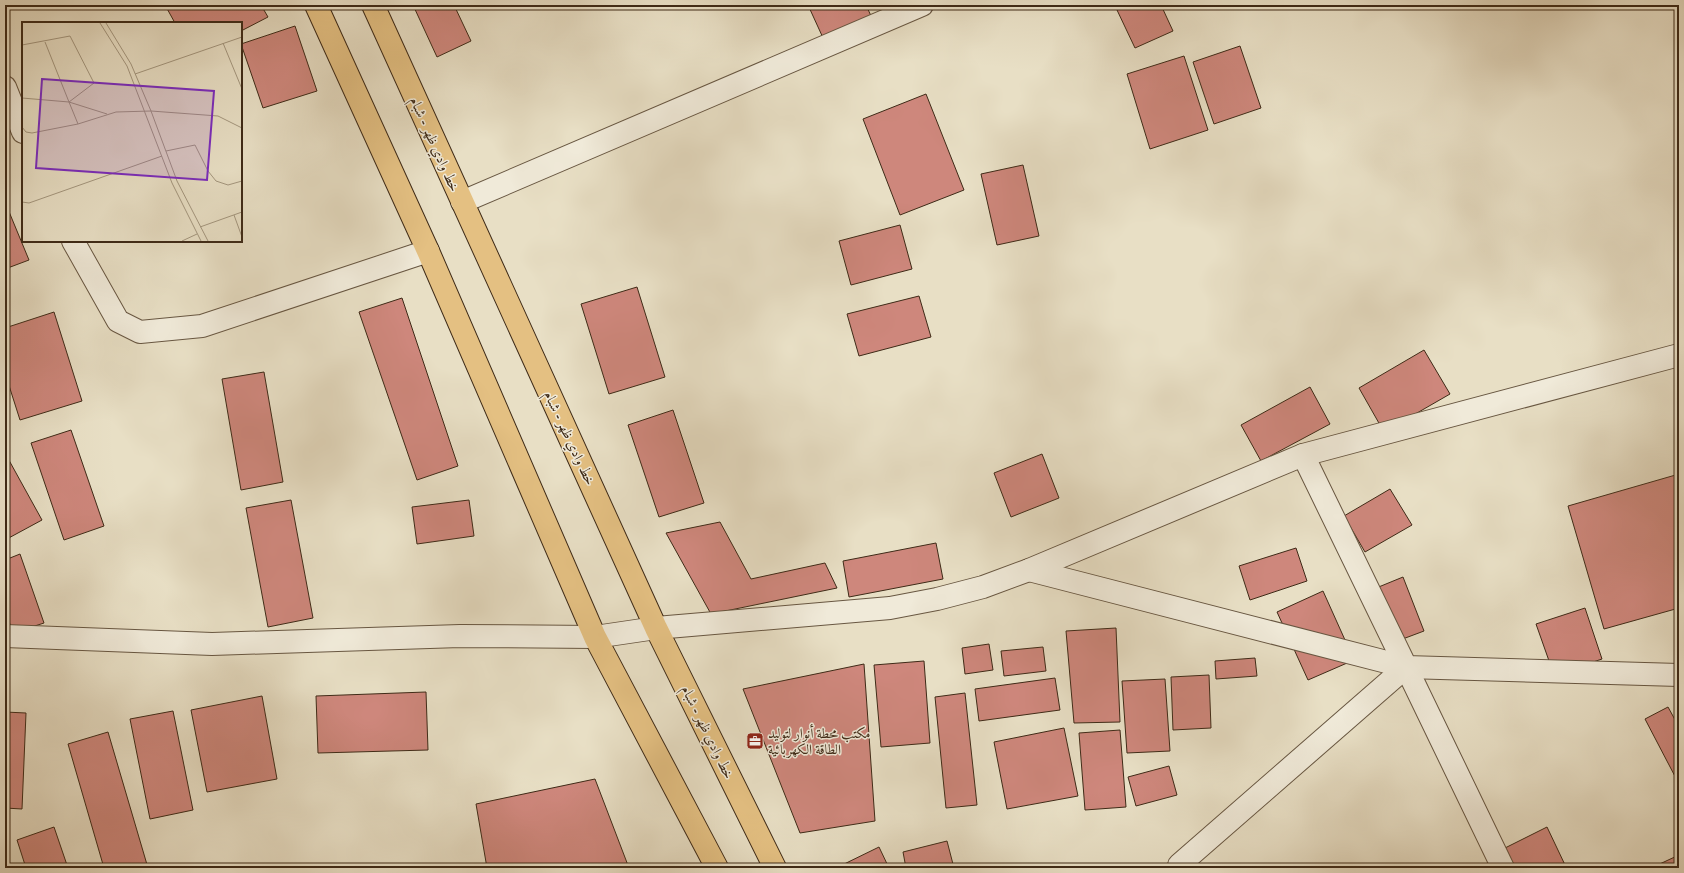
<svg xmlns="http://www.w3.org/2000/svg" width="1684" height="873" viewBox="0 0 1684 873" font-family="'IM FELL DW Pica',Amiri,serif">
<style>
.building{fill:#ce877c;stroke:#3e2a17}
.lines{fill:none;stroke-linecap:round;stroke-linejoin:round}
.minor-casing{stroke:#685742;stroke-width:24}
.primary-casing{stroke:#3e2a17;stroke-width:24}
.minor{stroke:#f0ead9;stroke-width:22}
.primary{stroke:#e4c082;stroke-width:22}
.labels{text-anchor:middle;stroke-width:3;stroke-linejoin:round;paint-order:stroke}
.street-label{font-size:14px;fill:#3e2a17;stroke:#f0ead9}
.poi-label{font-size:14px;fill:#3e2a17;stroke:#f0ead9;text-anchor:start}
.inset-road{fill:none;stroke:#a4977f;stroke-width:1}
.view{fill:#7b2cbf;fill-opacity:0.15;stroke:#7b2cbf;stroke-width:2}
.inset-edge{fill:none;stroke:#3e2a17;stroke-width:2}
</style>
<rect width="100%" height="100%" fill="#e8dfc5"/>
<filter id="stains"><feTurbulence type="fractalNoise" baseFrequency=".005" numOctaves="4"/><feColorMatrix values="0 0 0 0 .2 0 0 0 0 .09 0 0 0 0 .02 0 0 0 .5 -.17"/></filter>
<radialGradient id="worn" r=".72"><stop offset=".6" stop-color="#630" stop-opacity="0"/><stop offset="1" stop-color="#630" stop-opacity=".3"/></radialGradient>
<g class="building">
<polygon points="165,5 261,5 268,17 241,31 241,23 175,23"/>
<polygon points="413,5 454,5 471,41 437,57"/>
<polygon points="808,5 866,5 877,29 829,51"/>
<polygon points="1127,5 1161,5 1173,31 1135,48 1117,10"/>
<polygon points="295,26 317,91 263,108 241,44"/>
<polygon points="1240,46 1261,108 1214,124 1193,62"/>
<polygon points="1184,56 1208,130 1150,149 1127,74"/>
<polygon points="926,94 964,190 900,215 863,119"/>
<polygon points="1023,165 1039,236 997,245 981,174"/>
<polygon points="5,202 29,260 5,269"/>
<polygon points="900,225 912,269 851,285 839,241"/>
<polygon points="637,287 665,377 609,394 581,304"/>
<polygon points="919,296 931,337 859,356 847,314"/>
<polygon points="402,298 458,466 417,480 359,312"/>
<polygon points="54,312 82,401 20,420 5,373 5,328"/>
<polygon points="1424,350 1450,394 1384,432 1359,388"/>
<polygon points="264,372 283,482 241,490 222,379"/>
<polygon points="1310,387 1330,424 1261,461 1241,425"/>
<polygon points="673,410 704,503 659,517 628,425"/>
<polygon points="71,430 104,526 64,540 31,443"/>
<polygon points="5,453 42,520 5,540"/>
<polygon points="1042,454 1059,498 1011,517 994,473"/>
<polygon points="1679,474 1679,608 1604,629 1568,506"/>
<polygon points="1390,489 1412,525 1365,552 1344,516"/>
<polygon points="291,500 313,618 268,627 246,508"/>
<polygon points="469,500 474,536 417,544 412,507"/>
<polygon points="720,522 751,579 825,563 837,588 711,614 666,533"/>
<polygon points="936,543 943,579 849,597 843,561"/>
<polygon points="1296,548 1307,581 1250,600 1239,566"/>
<polygon points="20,554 44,623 13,633 5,610 5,560"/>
<polygon points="1403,577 1424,631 1384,646 1364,593"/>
<polygon points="1323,591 1354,660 1308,680 1277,612"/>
<polygon points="1585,608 1602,659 1554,675 1536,624"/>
<polygon points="1116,628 1120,722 1074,723 1066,631"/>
<polygon points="989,644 993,670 965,674 962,648"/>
<polygon points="1043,647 1046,671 1004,676 1001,651"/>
<polygon points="1255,658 1257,676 1216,679 1215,661"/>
<polygon points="924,661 930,743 881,747 874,665"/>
<polygon points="864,664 875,821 800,833 743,689"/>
<polygon points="1209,675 1211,728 1173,730 1171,677"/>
<polygon points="1055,678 1060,710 979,721 975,689"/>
<polygon points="1165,679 1170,751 1127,753 1122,681"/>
<polygon points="426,692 428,750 318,753 316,696"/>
<polygon points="965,693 977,805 946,808 935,697"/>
<polygon points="262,696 277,779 207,792 191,710"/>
<polygon points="1668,707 1679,727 1679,784 1645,719"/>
<polygon points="173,711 193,810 150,819 130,719"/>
<polygon points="5,712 26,713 22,809 5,808"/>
<polygon points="1064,728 1078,796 1007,809 994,742"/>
<polygon points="1120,730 1126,807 1085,810 1079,733"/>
<polygon points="108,732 148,868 104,868 68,744"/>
<polygon points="1169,766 1177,795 1136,806 1128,777"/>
<polygon points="595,779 629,868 487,868 476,804"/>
<polygon points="54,827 68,868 26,868 17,840"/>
<polygon points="1547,827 1566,867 1512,868 1503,849"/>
<polygon points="947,841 954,868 906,868 903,852"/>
<polygon points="879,847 889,868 836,868"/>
<polygon points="1679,855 1679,868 1651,868"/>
</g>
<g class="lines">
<g class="minor-casing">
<g id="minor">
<polyline points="5,87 23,132"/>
<polyline points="462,202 922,5"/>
<polyline points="73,241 118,321 140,332 202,326 428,251"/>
<polyline points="1303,455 1406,667 1679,675"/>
<polyline points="1029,570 1406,667"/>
<polyline points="5,636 212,644 460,636 595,637 656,628 890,608 937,599 983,587 1029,570 1303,455 1679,355"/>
<polyline points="1406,667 1503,868"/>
<polyline points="1181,868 1179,865 1406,667"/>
</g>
</g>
<g class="primary-casing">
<g id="primary">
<polyline points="316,5 428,251 595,637 717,868"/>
<polyline points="373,5 656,628 775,868"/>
</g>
</g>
<use href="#minor" class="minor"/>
<use href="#primary" class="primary"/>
</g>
<defs>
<g id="office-square" transform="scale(0.9)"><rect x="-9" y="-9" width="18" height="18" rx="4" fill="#8f2418" stroke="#f0ead9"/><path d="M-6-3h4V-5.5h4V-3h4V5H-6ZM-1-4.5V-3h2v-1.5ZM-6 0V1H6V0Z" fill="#fff"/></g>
</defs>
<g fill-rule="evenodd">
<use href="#office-square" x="755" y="741"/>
</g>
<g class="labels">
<g class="street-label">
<text transform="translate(435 144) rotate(66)" y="5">خط وادي ظهر - شبام</text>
<text transform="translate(570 438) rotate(65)" y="5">خط وادي ظهر - شبام</text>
<text transform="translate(708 732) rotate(64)" y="5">خط وادي ظهر - شبام</text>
</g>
<g class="poi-label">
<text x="768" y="738">مكتب محطة أنوار لتوليد<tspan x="768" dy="16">الطاقة الكهربائية</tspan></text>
</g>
</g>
<g transform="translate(22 22)">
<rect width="220" height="220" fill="#e8dfc5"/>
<path class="inset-road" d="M78 1 105 44 150 161 179 219M84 1 109 42 129 89 155 159 186 219M23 20 47 80M201 21 220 67M0 23 48 14 72 61 47 80M113 52 220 15M0 76 47 80 56 102M47 80 85 92M0 105 4 110 10 111 56 102 94 90 129 89 196 94 220 106M144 129 173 123 186 149 194 159 206 163 220 159M0 180 7 181 140 134M212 193 220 215M178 205 220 190M160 219 175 212"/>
<path class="view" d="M20 57 192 69 185 158 14 146Z"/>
<rect width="220" height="220" class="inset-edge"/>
</g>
<rect width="1684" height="873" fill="none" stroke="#e8dfc5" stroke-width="20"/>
<rect x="6" y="6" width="1672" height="861" fill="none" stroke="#3e2a17" stroke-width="2"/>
<rect x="10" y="10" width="1664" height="853" fill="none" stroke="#3e2a17"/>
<rect width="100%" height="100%" filter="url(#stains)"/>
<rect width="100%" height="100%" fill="url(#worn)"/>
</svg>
